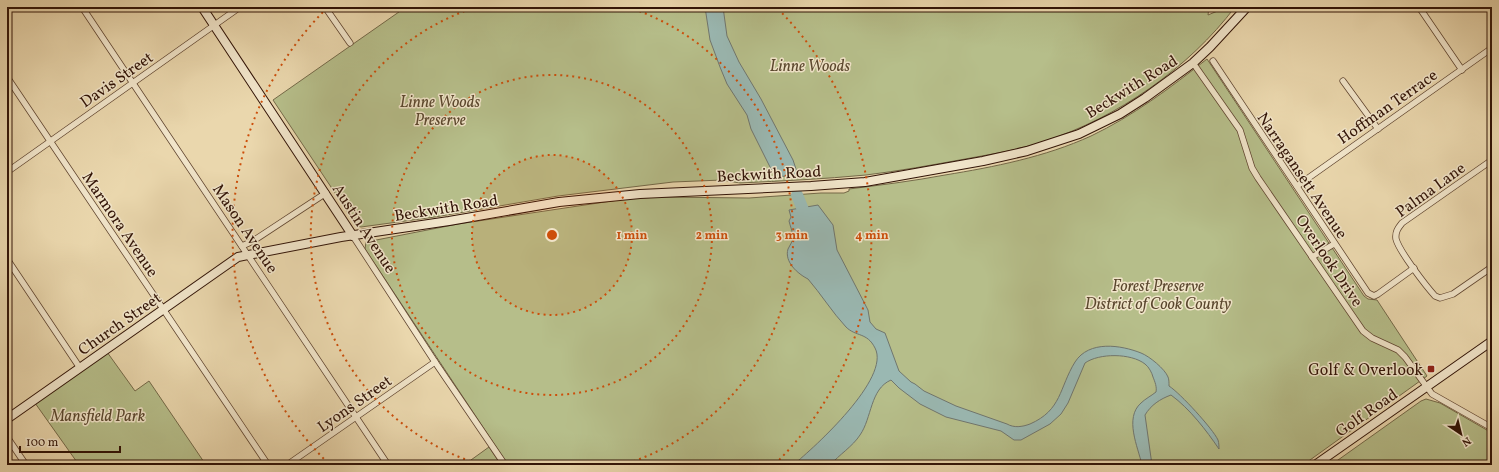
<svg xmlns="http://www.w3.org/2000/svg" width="1499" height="472" viewBox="0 0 1499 472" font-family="Vollkorn,serif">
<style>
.green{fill:#b6be8a;stroke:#746948}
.water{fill:#9ab8b2;stroke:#70766e}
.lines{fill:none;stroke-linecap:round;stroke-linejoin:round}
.river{stroke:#9ab8b2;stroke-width:12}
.street-casing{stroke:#604530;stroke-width:7}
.secondary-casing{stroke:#321407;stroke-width:10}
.street{stroke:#f1e5ca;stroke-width:5.5}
.secondary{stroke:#f1e5ca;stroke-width:8}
.ring{fill:none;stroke:#cd4f0b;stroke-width:2;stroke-dasharray:2 4}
.poi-dot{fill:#8f2418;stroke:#f1e5ca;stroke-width:1.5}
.labels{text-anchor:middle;stroke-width:3;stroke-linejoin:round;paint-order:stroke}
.park-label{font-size:16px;font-style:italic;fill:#5a472e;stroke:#f1e5ca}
.street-label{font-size:16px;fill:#321407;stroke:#f1e5ca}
.poi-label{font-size:16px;fill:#321407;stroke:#f1e5ca;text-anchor:end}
.centre{fill:#cd4f0b;stroke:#f1e5ca;stroke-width:2}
.ring-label{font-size:12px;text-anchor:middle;font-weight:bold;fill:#cd4f0b;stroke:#f1e5ca;stroke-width:3;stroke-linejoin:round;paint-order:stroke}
</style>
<rect width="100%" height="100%" fill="#ead7ad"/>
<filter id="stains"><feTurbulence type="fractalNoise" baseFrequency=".005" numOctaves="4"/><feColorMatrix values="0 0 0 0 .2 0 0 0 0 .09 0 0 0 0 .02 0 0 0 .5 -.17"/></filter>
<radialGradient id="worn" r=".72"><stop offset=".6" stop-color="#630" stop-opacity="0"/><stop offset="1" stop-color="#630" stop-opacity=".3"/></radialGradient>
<g class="green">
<path d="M406 7H1209L1208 15 1227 7H1235C1189 68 1117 118 1045 141 1019 150 992 154 965 159 932 165 899 171 866 175 824 179 782 181 740 183L722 180 673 182 558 196 435 217 361 227 357 226 273 100Z"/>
<path d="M1207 59 1364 296 1368 299 1377 300 1427 376 1303 465H508L365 249 366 242 458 224 625 199 659 197 749 198 821 193H844L849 191V189C881 185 913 181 945 175 994 167 1045 157 1091 136 1133 116 1170 88 1207 59Z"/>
<polygon points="107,352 135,391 149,381 206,465 79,465 35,403"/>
<polygon points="1426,399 1440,403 1492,433 1492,465 1331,465 1421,401"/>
<polygon points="489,447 501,465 464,465"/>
</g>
<g class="water">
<polygon points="705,7 723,7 727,36 739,62 761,99 793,160 798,175 775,177 751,129 747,115 727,84 720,67 710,40"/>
<path d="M818 205 833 225 837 250 868 310 870 322 876 329 885 333 899 371 911 382 915 384 924 391 956 406 1007 424C1014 428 1022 427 1030 424 1062 410 1059 388 1075 362 1089 340 1121 345 1141 353 1149 356 1165 369 1168 377 1169 379 1169 383 1169 386 1180 393 1213 429 1218 440 1219 443 1219 447 1219 449 1206 430 1190 409 1171 395 1160 399 1151 405 1145 415L1152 465H1142C1138 447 1124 418 1141 403 1145 399 1151 396 1156 392 1157 387 1155 382 1153 377 1152 373 1149 367 1145 364 1131 353 1099 353 1085 363L1068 403 1061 414 1050 424 1021 440H1014L1001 431 946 417 920 404 899 388 891 380C870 389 872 418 860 435 853 446 839 455 830 465H793C815 447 891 378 875 348 867 332 856 337 846 327 832 312 821 294 808 279 798 274 784 262 788 249 790 245 793 241 793 237 793 232 790 226 789 221L791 217 789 210Z"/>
</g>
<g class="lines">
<polyline class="river" points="797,195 808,222"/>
<g class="street-casing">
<g id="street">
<polyline points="82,7 388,465"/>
<polyline points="325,7 350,43"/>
<polyline points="1419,7 1462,70"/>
<polyline points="1213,61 1368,293 1374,296 1378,294 1414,268"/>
<polyline points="1193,63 1240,130 1252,168 1258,178 1363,331 1372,338 1398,350 1405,357 1432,394 1492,428"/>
<polyline points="7,77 268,465"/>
<polyline points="1343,81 1378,129"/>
<path d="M1492 160 1402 223C1398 228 1395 232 1396 239 1399 251 1426 286 1435 296L1440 298 1453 294 1492 267"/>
<polyline points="7,172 240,7"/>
<polyline points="1297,186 1492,48"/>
<polyline points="353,236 435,362 505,465"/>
<polyline points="242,246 253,241 326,193"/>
<polyline points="1312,257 1334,244"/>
<polyline points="7,259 80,368"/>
<polyline points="7,437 26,465"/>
<polyline points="287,465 435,362"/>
</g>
</g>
<g class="secondary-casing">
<g id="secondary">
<polyline points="202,7 353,236"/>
<polyline points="7,419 238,257 341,237 449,221 559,202 640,194 811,186 865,182 983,161 1027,151 1079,134 1120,114 1145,98 1193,63 1210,47 1247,7"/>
<polyline points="1315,465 1492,341"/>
</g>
</g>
<use href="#street" class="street"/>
<use href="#secondary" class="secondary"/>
</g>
<circle cx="552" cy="235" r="80" fill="#cd4f0b" fill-opacity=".12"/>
<g class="ring">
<circle cx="552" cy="235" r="80"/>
<circle cx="552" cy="235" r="160"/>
<path d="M482 465A240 240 0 0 1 476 7M628 7A240 240 0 0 1 622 465"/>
<path d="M328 463A320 320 0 0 1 326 9M778 9A320 320 0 0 1 776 463"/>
</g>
<rect class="poi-dot" x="1427" y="365" width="8" height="8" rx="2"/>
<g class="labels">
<g class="park-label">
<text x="810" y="71">Linne Woods</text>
<text x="440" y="107">Linne Woods<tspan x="440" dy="18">Preserve</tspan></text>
<text x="1158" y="291">Forest Preserve<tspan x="1158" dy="18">District of Cook County</tspan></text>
<text x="98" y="421">Mansfield Park</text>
</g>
<g class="street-label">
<text transform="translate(116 79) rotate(-35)" y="6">Davis Street</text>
<text transform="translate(1131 86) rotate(-32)" y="6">Beckwith Road</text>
<text transform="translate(1387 106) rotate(-35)" y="6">Hoffman Terrace</text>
<text transform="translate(769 173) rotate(-3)" y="6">Beckwith Road</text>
<text transform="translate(1303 175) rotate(56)" y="6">Narragansett Avenue</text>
<text transform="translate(1430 189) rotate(-36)" y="6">Palma Lane</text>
<text transform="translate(446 207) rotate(-9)" y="6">Beckwith Road</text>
<text transform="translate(121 224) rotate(56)" y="6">Marmora Avenue</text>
<text transform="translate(246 228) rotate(56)" y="6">Mason Avenue</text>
<text transform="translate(365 228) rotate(57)" y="6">Austin Avenue</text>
<text transform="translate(1330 260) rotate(56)" y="6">Overlook Drive</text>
<text transform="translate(119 323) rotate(-35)" y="6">Church Street</text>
<text transform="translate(354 403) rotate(-35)" y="6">Lyons Street</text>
<text transform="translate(1366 412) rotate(-35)" y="6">Golf Road</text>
</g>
<g class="poi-label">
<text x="1423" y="375">Golf &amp; Overlook</text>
</g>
</g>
<circle cx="552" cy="235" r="6" class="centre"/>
<g class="ring-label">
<text x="632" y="239">1 min</text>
<text x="712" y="239">2 min</text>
<text x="792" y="239">3 min</text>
<text x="872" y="239">4 min</text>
</g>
<rect width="1499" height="472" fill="none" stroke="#ead7ad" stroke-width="24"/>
<rect x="8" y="8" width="1483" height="456" fill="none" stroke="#321407" stroke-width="2"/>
<rect x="12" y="12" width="1475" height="448" fill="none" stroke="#321407"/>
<g transform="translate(1461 434) rotate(145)" stroke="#f1e5ca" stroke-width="3" paint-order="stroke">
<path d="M0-3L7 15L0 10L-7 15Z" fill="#321407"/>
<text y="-6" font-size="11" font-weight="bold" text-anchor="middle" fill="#321407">N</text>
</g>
<path d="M20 446v6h100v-6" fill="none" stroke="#321407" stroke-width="2"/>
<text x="26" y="446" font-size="12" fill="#321407" stroke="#f1e5ca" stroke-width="3" paint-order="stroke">100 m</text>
<rect width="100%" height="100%" filter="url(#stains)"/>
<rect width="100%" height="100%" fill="url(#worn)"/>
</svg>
